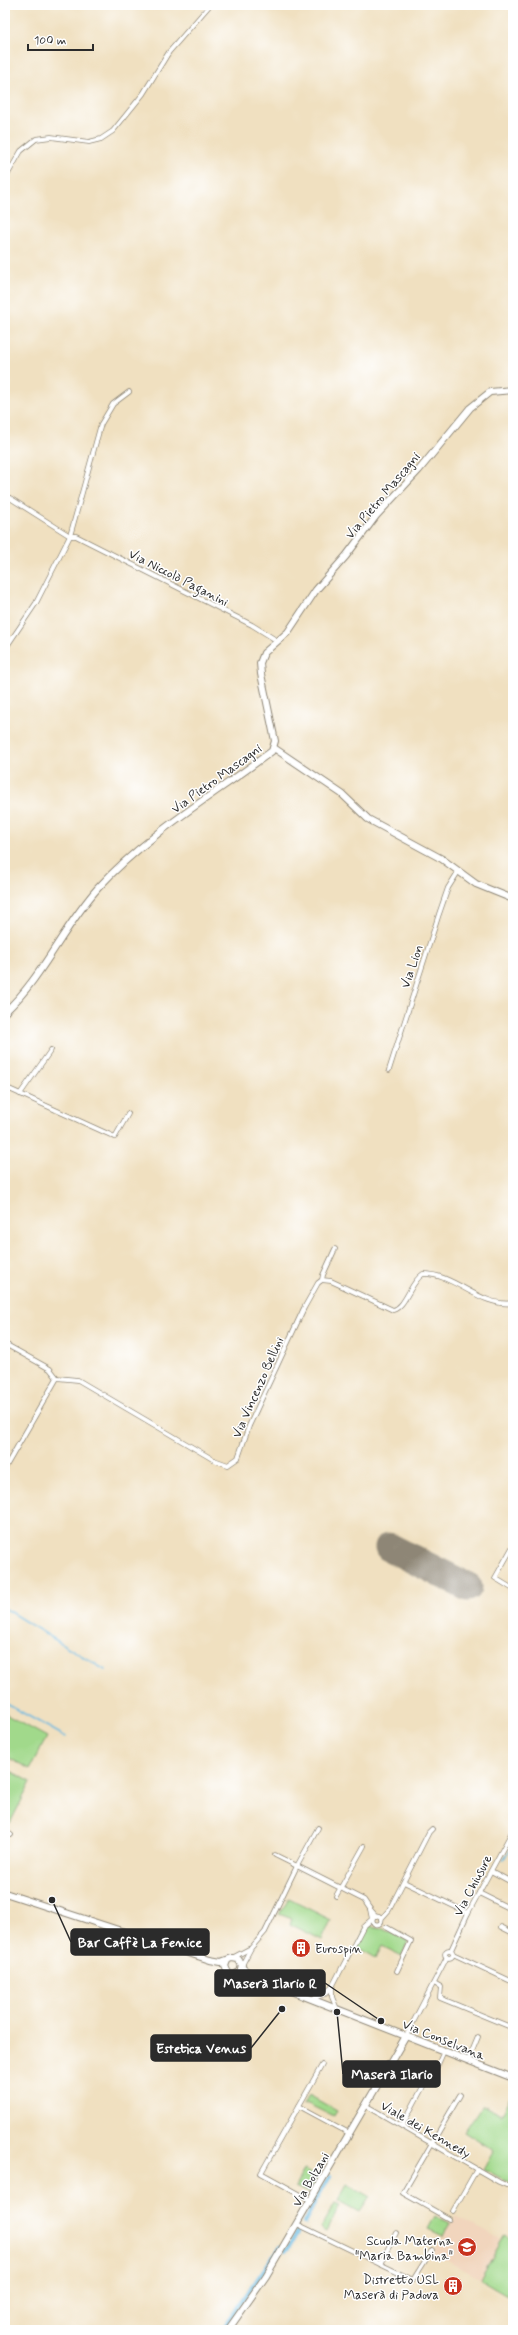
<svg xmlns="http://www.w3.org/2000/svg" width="518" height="2335" viewBox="0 0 518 2335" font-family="Mynerve,sans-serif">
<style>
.built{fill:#f1d5bd}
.park{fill:#a1d98b;stroke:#66825b}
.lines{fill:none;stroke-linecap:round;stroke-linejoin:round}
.stream{stroke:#63b8e0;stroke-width:1.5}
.canal{stroke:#63b8e0;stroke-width:4.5}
.runway{stroke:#8e8676;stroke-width:29}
.street-casing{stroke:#8e8676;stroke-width:5.5}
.secondary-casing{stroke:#8e8676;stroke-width:8}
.street{stroke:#fff;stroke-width:4}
.secondary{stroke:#fff;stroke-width:6}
.labels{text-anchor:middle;stroke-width:3;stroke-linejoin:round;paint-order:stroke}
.street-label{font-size:13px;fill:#2b2b2b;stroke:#fff}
.poi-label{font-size:13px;fill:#2b2b2b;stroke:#fff;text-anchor:end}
.leader{fill:none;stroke:#2b2b2b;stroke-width:1.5}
.callout-dot{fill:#2b2b2b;stroke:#fff;stroke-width:1.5}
.callout{fill:#2b2b2b;stroke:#2b2b2b;stroke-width:1.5}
.callout-label{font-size:14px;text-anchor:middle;font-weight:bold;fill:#fff}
</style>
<rect width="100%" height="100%" fill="#fff"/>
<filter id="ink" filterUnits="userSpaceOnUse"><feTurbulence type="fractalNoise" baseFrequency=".025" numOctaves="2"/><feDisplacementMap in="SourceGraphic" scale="8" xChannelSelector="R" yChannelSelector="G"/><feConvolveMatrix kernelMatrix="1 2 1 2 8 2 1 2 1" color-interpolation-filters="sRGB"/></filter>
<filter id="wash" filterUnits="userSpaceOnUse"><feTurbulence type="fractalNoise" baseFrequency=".012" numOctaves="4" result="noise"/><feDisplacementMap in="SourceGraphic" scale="16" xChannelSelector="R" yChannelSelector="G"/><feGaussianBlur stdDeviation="0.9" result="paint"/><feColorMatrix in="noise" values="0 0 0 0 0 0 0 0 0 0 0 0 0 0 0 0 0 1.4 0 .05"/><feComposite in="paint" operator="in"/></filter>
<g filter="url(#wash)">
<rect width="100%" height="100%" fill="#f0e0c0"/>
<polygon class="built" points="455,2215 502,2241 480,2279 433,2253"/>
<g class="park">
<polygon points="5,1714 47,1737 30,1769 5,1756"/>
<polygon points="5,1768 31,1782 10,1823 5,1820"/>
<polygon points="289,1899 331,1920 322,1940 290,1924 292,1919 279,1914"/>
<polygon points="371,1926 382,1928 408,1941 402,1956 382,1946 376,1958 357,1947 366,1928"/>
<polygon points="513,2092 513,2180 508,2182 484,2169 494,2151 464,2132 482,2105 502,2115"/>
<polygon points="309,2095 337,2111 334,2117 308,2104 304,2105"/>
<polygon points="304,2170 319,2177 309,2193 295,2187"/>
<polygon points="347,2184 370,2197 360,2212 338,2200"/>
<polygon points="335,2203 340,2205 327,2232 321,2228"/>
<polygon points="435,2216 450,2223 443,2236 428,2229"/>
<polygon points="505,2235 513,2239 513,2283 507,2295 480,2279"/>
</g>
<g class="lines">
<g class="stream">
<polyline points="5,1609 105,1670"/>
<polyline points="5,1703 66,1737"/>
<polyline points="503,1860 513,1846"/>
</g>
<g class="canal">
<polyline points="304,2222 330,2176"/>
<polyline points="285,2250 288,2248 298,2231"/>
<polyline points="222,2330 280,2247"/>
</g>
<polyline class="runway" points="389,1547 468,1587"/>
</g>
</g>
<g filter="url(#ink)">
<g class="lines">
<g class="street-casing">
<g id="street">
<polyline points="5,179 21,151 36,139 51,137 89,142 101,139 113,131 143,94 169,52 210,5"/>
<polyline points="10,498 70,536 76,536 252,625 276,640"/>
<polyline points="5,649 36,603 70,536 101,424 113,404 129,392"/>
<polyline points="389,1070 439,914 448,888 458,872"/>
<polyline points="5,1087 115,1137 128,1114"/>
<polyline points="20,1094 51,1050"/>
<path d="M322 1280 331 1281 393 1310C406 1307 410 1282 423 1274 454 1273 481 1308 513 1303"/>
<polyline points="5,1344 50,1369 57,1378 5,1468"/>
<polyline points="57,1378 78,1380 214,1460 228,1465 238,1458 249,1426 304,1308 318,1283 322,1280 323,1275 335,1249"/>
<polyline points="513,1546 495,1578 513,1589"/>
<polyline points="5,1831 11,1835"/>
<polyline points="275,1855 297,1866 318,1828"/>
<polyline points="491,1871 513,1883"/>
<polyline points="404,1882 468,1913"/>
<polyline points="479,1893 513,1910"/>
<polyline points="336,1896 364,1846"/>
<circle cx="377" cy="1920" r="4.5"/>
<polyline points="381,1919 389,1910 429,1832 432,1829"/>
<polyline points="386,1927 411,1941 397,1971"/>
<polyline points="501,1927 513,1933"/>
<polyline points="451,1950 468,1913 513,1830"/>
<circle cx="449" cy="1954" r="4"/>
<polyline points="453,1954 513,1982"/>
<polyline points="234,1957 249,1949"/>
<polyline points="242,1965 251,1948 265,1932 297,1866 364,1900 370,1909"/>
<polyline points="434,1983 441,1987 440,1998 513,2028"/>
<polyline points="332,1988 332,1997 337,2009"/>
<polyline points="311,1999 325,1994 332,1987 363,1927 372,1919 370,1909 376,1916"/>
<polyline points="406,2036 447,1957"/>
<polyline points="468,2061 478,2037"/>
<polyline points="365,2105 499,2182 506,2185 513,2185"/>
<polyline points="299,2106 349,2133"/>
<polyline points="402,2126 426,2081 436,2069 444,2051"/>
<polyline points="310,2200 261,2173 322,2065"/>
<polyline points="453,2211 477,2169"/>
<polyline points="449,2219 403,2193 460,2095"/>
<polyline points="297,2224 413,2280 432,2250"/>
<polyline points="380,2264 396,2233"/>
</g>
</g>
<g class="secondary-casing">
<g id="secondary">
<polyline points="274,748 342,794 368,819 442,859 476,884 513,899"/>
<path d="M5 1012C43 977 63 927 98 888 147 834 214 795 272 751L275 741 261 674 260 663 264 653 288 632 316 590 346 556 376 516 419 470 470 408 490 392 513 390"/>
<polyline points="5,1893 210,1960 221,1962 232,1958 238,1959 242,1965 240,1972 233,1975 228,1973 225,1966 227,1961"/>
<polyline points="242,1968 255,1977 513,2078"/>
<polyline points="228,2330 266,2276 406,2036"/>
</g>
</g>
<use href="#street" class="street"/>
<use href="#secondary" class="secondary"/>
</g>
</g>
<defs>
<g id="building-disc" transform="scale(1)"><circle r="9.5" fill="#c8321e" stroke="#fff"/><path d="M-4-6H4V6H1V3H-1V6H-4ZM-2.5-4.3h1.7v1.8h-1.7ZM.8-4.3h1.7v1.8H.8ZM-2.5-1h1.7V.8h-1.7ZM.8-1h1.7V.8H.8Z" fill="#fff"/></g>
<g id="school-disc" transform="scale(1)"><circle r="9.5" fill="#c8321e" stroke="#fff"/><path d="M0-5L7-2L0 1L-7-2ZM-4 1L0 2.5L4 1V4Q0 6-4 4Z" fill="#fff"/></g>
</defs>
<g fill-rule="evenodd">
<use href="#building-disc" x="301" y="1948"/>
<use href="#school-disc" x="467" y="2247"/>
<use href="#building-disc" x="453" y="2286"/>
</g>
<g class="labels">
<g class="street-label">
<text transform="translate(382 495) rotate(-50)" y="5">Via Pietro Mascagni</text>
<text transform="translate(179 577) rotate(27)" y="5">Via Niccolò Paganini</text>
<text transform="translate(216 778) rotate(-36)" y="5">Via Pietro Mascagni</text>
<text transform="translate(411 966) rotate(-71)" y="5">Via Lion</text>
<text transform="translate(257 1387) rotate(-66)" y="5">Via Vincenzo Bellini</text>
<text transform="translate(472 1885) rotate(-62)" y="5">Via Chiusure</text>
<text transform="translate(444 2039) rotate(22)" y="5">Via Conselvana</text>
<text transform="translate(426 2129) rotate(30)" y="5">Viale dei Kennedy</text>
<text transform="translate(310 2179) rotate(-60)" y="5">Via Bolzani</text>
</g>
<g class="poi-label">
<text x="315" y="1953" text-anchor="start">Eurospin</text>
<text x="453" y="2245">Scuola Materna<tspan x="453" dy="15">"Maria Bambina"</tspan></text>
<text x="439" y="2284">Distretto USL<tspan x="439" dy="15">Maserà di Padova</tspan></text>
</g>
</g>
<path class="leader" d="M52 1900L71 1942M381 2021L325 1983M282 2009L251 2048M337 2012L343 2074"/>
<g class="callout-dot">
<circle cx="52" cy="1900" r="4"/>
<circle cx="381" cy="2021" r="4"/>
<circle cx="282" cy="2009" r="4"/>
<circle cx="337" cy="2012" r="4"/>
</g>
<g class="callout">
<rect x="71" y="1929" width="138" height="26" rx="4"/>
<rect x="215" y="1970" width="110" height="26" rx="4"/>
<rect x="151" y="2035" width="100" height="26" rx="4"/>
<rect x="343" y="2061" width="97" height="26" rx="4"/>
</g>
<g class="callout-label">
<text x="140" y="1947">Bar Caffè La Fenice</text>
<text x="270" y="1988">Maserà Ilario R</text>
<text x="201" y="2053">Estetica Venus</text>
<text x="392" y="2079">Maserà Ilario</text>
</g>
<rect width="518" height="2335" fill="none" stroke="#fff" stroke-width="20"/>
<path d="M28 44v6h65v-6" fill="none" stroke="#2b2b2b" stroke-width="2"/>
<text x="34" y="44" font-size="12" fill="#2b2b2b" stroke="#ffffff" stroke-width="3" paint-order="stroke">100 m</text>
</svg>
